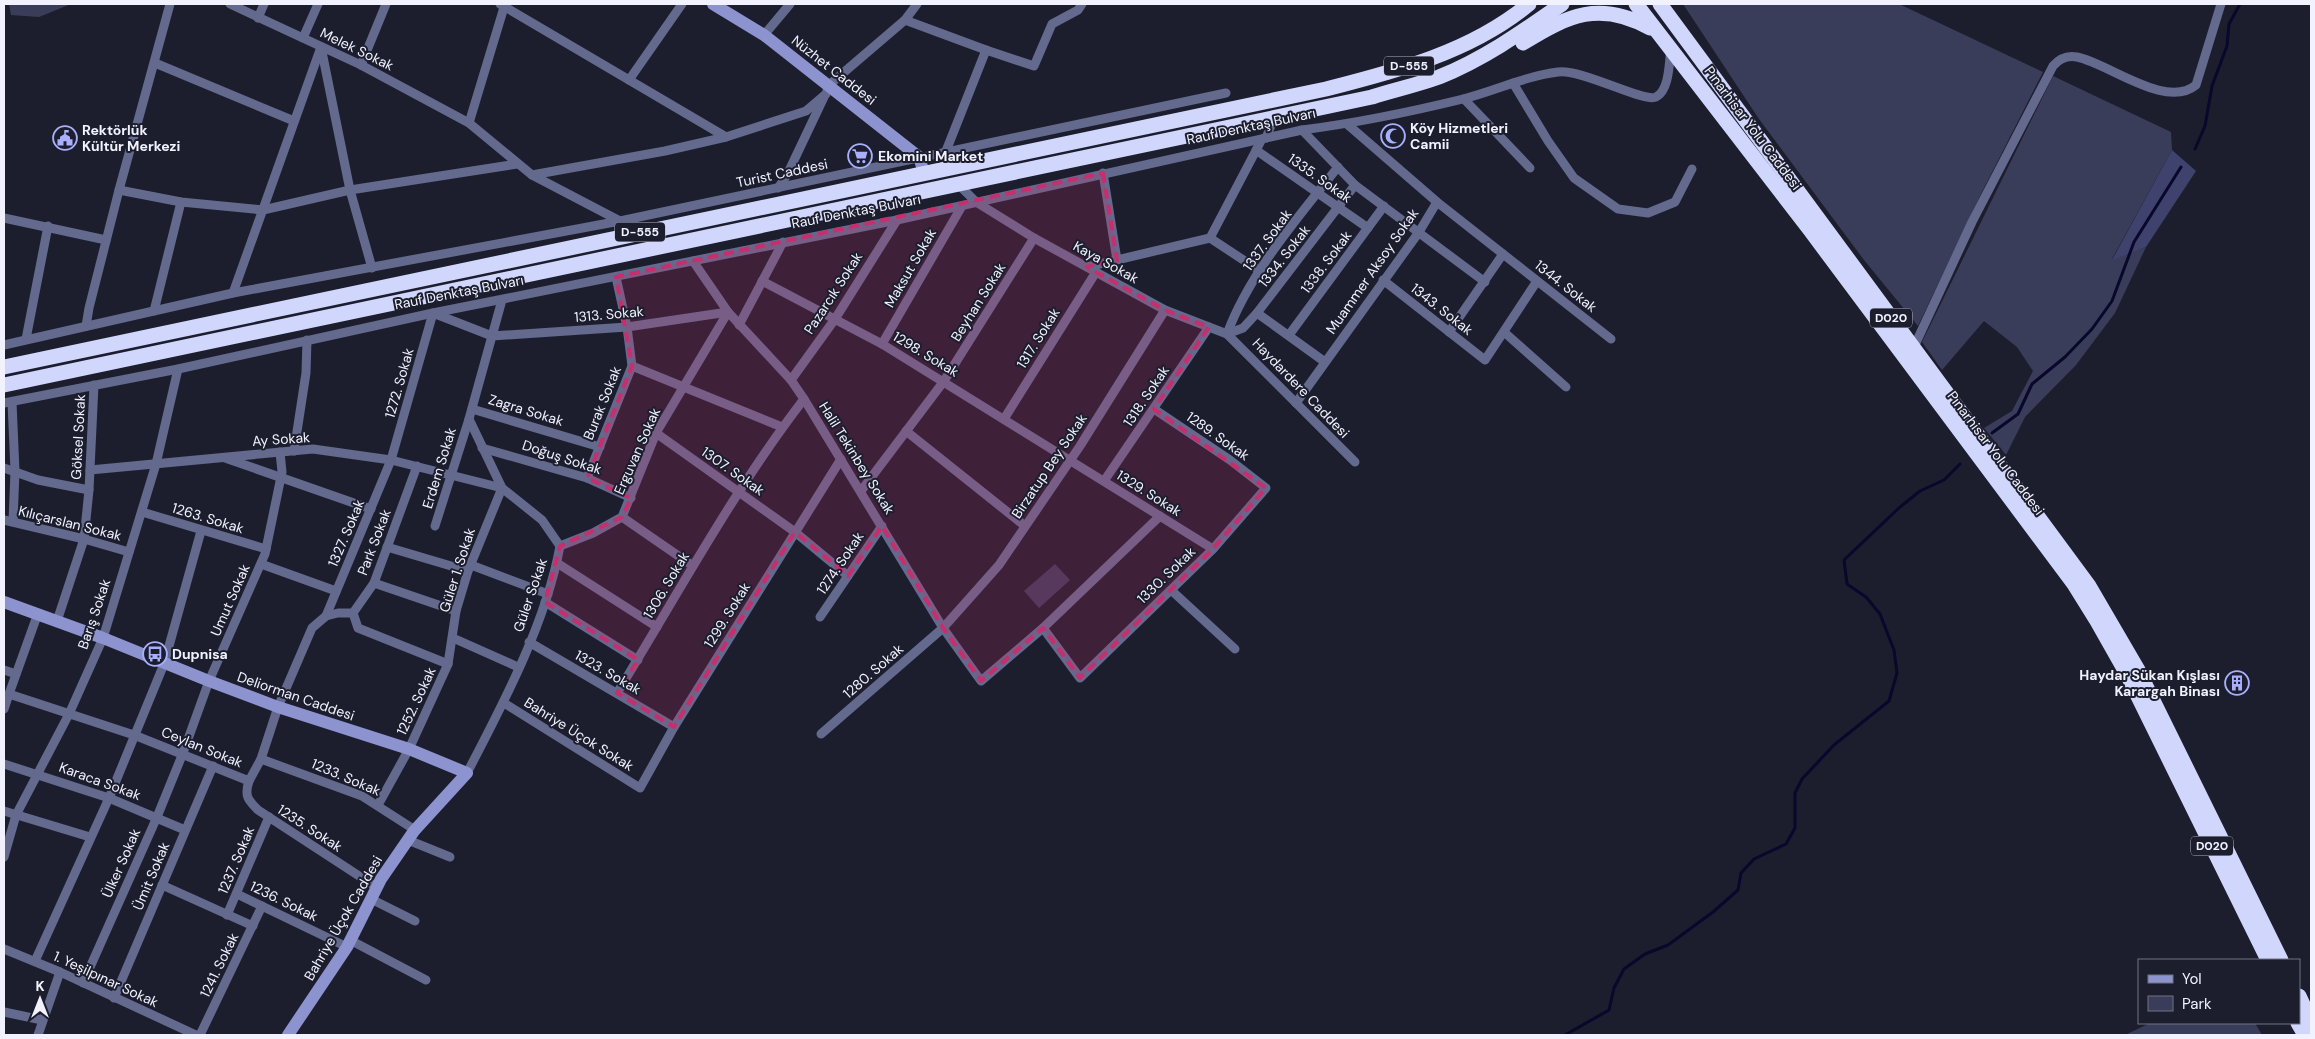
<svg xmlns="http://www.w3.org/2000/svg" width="2315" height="1039" viewBox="0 0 2315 1039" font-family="'DM Sans',sans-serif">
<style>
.green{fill:#3a3d5a}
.forest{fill:#3e426c}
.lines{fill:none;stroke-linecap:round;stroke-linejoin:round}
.stream{stroke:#09072b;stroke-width:3}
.street{stroke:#64698e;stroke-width:9}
.secondary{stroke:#8c93cf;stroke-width:12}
.highway{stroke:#d1d7fc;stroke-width:15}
.marked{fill:#c72e6b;fill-opacity:0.2;stroke:#c72e6b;stroke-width:4;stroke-dasharray:10 6;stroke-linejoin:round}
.labels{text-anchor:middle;stroke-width:4;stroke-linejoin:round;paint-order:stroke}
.shield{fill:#1c1e2e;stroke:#b1b2c0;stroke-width:1}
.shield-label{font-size:12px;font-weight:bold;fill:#f1f2fe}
.street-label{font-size:14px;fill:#f1f2fe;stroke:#1c1e2e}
.poi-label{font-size:14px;font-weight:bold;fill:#f1f2fe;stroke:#1c1e2e;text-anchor:start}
</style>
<rect width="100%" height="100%" fill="#1c1e2e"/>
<g class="green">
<polygon points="9,4 71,4 39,17 11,15"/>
<polygon points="1683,4 1899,4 2043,72 1982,192 1918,326 1864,260 1759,119"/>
<polygon points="2053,76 2171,132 2172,150 2112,259 2146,247 2115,313 2076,365 2025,417 2006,455 1984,428 2012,411 2033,371 2017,347 1984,321 1942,370 1922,342"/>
<polygon points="1055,564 1070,580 1039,608 1024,591"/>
<polygon points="2150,1023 2255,1023 2262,1035 2125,1035"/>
</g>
<polygon class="forest" points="2172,150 2196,171 2146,247 2112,260"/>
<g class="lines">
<g class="stream">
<polyline points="2195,149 2205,126 2212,86 2227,46 2229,24 2240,4"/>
<polyline points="1992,433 2018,414 2032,384 2065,357 2092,329 2112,301 2134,242 2181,167"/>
<polyline points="1565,1035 1609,1010 1614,988 1624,969 1645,954 1668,945 1713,912 1738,890 1741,873 1754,859 1786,844 1795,828 1795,793 1802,779 1834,745 1889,701 1897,673 1894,650 1880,614 1866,597 1847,584 1844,560 1900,507 1920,491 1944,480 1960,464"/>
</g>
<g class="street">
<polyline points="170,4 119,190 181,202 263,210 350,190 517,164"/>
<polyline points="230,4 361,65 469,123 532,175 620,221"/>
<polyline points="500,4 726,137"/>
<polyline points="258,18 264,4"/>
<polyline points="905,20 986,50 946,151"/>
<polyline points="764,35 790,4"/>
<polyline points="303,38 318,4"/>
<polyline points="321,47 350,190 372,268"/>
<polyline points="986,50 1034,66 1052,24 1078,10 1082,4"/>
<polyline points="155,63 294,121"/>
<polyline points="361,65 386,4"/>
<polyline points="629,80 682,4"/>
<polyline points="1513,83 1548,141 1574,178 1618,209 1648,213 1675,202 1692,169"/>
<polyline points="1464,99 1530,168"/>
<polyline points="469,123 505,4"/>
<polyline points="1347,124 1437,202 1611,339"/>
<polyline points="1302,130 1355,185 1485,282"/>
<polyline points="1266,138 1274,118"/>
<polyline points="1256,150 1368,228"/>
<polyline points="1103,173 1117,260"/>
<polyline points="532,175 665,151 726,137 806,111 826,94 829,85 905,20 917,4"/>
<polyline points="959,185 976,202 1034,238 1165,310 1227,334 1355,462"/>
<polyline points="778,188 787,175 824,97"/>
<polyline points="4,218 106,240"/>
<polyline points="1210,238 1260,271"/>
<polyline points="693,261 728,312 791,380 804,399 943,628 981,681 1043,628 1160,516"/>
<polyline points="1087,267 1210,238 1262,139"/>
<polyline points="1383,280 1485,360 1537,281"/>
<polyline points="762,281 882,344 1213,549"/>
<polyline points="233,293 321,47"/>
<polyline points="154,311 181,202"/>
<polyline points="1257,313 1325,362"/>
<polyline points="739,325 783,242"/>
<polyline points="86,326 89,308 119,190"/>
<polyline points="1449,332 1503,254"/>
<polyline points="1504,332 1566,387"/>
<path d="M1227 334C1249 274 1298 217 1338 167"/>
<polyline points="1227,334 1243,328 1257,313 1355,185"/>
<polyline points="1289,335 1384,206"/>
<polyline points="26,339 48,226"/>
<polyline points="882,344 962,206"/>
<polyline points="4,345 233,293 620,221 1226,93"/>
<path d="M1913 349 1972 222 2053 66C2059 59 2067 55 2077 57 2108 63 2166 110 2196 85L2221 4"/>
<polyline points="632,366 782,427"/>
<polyline points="791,380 835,319 897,220"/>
<polyline points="12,402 15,471 13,522"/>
<path d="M4 403 178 369 433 313 897 220 1302 130C1356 123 1410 112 1463 99 1495 91 1525 76 1558 72 1583 69 1644 103 1656 97 1670 90 1669 61 1671 48"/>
<polyline points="1296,403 1419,232 1437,202"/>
<polyline points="472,409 600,447"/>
<polyline points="1004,419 1096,272"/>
<polyline points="906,431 1025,526"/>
<polyline points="656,433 795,532 848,576"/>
<polyline points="482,448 587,478 631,498"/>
<polyline points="294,451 306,373 307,340"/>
<polyline points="225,458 371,509"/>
<polyline points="4,468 38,480 89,490"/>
<polyline points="90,470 313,449 391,460 502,488 468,571 456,611 448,664 409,749 378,805"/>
<polyline points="587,478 632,366 627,327 616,277"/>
<polyline points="1104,481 1209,327"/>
<polyline points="861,491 944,381 1034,238"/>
<polyline points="142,512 266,549"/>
<polyline points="622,517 693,566"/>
<polyline points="4,520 84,539 129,552"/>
<polyline points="435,526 469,419"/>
<polyline points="560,546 593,533 622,517 656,433 728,312"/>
<polyline points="387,547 468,571"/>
<polyline points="557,563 657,627"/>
<polyline points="261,564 336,591"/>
<polyline points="471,565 548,594"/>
<polyline points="374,583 456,611"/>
<polyline points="1171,590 1235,649"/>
<polyline points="545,602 638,660"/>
<polyline points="353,613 358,628 448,664"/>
<polyline points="326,616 391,460 433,313 492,336 627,327 728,312"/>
<polyline points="820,617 882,526"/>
<polyline points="57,621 84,539 89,490 94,385"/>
<polyline points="1043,628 1080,678 1213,549 1266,488 1230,460 1154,409"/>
<polyline points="453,638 518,667"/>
<polyline points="529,642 674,727"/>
<polyline points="4,670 16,674"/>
<path d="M617 693C678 594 733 491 804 399"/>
<polyline points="9,694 37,616"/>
<polyline points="504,703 640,788 674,727 841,459"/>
<polyline points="4,709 9,694 134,735 249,781 261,759 278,707 312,628 326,616 338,613 353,613 374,583 417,466"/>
<polyline points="821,734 943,628 999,565 1080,446 1165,310"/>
<polyline points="261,759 362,796 415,830"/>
<polyline points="4,764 109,798 185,830"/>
<path d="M467 773C503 704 546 623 560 546L542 520 502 488 469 419 502 300"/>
<path d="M249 781C244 796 248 800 258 810L376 887"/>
<polyline points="4,811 90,837"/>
<polyline points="408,840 450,857"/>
<polyline points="4,857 16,815 69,714 103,638 156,464 178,369"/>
<polyline points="162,885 253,926"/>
<polyline points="237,894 347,947"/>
<polyline points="371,899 415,921"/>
<polyline points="227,915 269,817"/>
<polyline points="350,940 426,980"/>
<polyline points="4,949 60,972 196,1035"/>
<polyline points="35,961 109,798 164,664 201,531"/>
<polyline points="83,983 157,817 183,753 209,681 265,554 282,472 280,452"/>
<polyline points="114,998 213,766"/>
<polyline points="4,1012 42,1020"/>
<polyline points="38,1035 60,972"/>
<polyline points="200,1035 262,906"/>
</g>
<g class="secondary">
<polyline points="713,4 764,35 919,157 924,173"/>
<polyline points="4,602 103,638 209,681 278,707 409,749 467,773 414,831 381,879 347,947 288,1035"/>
</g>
<g class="highway">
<polyline points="1636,4 1810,230 2074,584 2097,621 2127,674 2268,960"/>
<polyline points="1660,4 2089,586 2138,670 2281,960"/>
<path d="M1523 43C1568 15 1600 0 1650 28"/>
<path d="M4 367 1326 89C1397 71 1471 52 1529 4"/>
<path d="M4 385 1372 97C1394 90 1417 85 1439 77 1484 59 1522 32 1562 4"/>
<polyline points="2299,996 2311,1022"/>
<polyline points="2298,1023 2305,1035"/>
</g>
</g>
<path class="marked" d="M1103 173 1117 260 1087 267 1165 310 1209 327 1154 409 1266 488 1213 549 1080 678 1043 628 981 681 943 628 882 526 848 576 795 532 674 727 617 693 638 660 545 602 560 546 622 517 631 498 587 478 632 366 616 277Z"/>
<defs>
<g id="mosque-ring" transform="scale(1.25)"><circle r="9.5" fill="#1c1e2e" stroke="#a8b0fc" stroke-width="1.5"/><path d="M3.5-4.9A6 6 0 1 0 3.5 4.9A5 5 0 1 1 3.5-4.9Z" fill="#a8b0fc"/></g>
<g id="civic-ring" transform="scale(1.25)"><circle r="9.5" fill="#1c1e2e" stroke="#a8b0fc" stroke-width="1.5"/><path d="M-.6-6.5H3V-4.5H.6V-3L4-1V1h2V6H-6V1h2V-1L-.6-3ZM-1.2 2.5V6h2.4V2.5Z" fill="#a8b0fc"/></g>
<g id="supermarket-ring" transform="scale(1.25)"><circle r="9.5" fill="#1c1e2e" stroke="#a8b0fc" stroke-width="1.5"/><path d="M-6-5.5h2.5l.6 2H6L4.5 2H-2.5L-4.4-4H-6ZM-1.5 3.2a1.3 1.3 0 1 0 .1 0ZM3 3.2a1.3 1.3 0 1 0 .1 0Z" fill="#a8b0fc"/></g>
<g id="bus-ring" transform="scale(1.25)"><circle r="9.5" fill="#1c1e2e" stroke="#a8b0fc" stroke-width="1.5"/><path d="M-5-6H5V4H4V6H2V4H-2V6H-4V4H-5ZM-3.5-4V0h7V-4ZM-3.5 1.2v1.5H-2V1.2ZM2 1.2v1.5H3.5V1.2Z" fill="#a8b0fc"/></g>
<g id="building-ring" transform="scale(1.25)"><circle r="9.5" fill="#1c1e2e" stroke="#a8b0fc" stroke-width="1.5"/><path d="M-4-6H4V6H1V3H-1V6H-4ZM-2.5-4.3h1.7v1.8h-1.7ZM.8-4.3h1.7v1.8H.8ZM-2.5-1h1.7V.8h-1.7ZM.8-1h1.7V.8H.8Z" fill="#a8b0fc"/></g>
</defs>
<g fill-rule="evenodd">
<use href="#mosque-ring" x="1393" y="136"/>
<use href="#civic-ring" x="65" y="138"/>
<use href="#supermarket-ring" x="860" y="156"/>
<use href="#bus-ring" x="155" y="654"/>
<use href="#building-ring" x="2237" y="683"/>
</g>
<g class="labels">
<g class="shield">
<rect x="1384" y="56.5" width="50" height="19" rx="4"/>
<rect x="615" y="222.5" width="50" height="19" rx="4"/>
<rect x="1870" y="308.5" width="42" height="19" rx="4"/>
<rect x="2191" y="836.5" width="42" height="19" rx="4"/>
</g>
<g class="shield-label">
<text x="1409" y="70">D-555</text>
<text x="640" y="236">D-555</text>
<text x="1891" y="322">D020</text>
<text x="2212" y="850">D020</text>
</g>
<g class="street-label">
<text transform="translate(357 49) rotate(26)" y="5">Melek Sokak</text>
<text transform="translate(834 70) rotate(38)" y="5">Nüzhet Caddesi</text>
<text transform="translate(1251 126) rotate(-12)" y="5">Rauf Denktaş Bulvarı</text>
<text transform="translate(1753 128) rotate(53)" y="5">Pınarhisar Yolu Caddesi</text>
<text transform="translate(782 173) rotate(-12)" y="5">Turist Caddesi</text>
<text transform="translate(1320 178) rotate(35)" y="5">1335. Sokak</text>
<text transform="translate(856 211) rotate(-11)" y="5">Rauf Denktaş Bulvarı</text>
<text transform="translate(1267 240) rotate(-54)" y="5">1337. Sokak</text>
<text transform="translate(1284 256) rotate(-52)" y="5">1334. Sokak</text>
<text transform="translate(1106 262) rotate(29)" y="5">Kaya Sokak</text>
<text transform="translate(1326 262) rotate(-53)" y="5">1338. Sokak</text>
<text transform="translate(910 268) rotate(-60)" y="5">Maksut Sokak</text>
<text transform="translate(1372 271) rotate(-55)" y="5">Muammer Aksoy Sokak</text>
<text transform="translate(1566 286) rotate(38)" y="5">1344. Sokak</text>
<text transform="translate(459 292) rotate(-11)" y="5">Rauf Denktaş Bulvarı</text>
<text transform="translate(833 293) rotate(-57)" y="5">Pazarcık Sokak</text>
<text transform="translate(978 302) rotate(-58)" y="5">Beyhan Sokak</text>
<text transform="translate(1442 309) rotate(38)" y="5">1343. Sokak</text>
<text transform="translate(609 314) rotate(-5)" y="5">1313. Sokak</text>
<text transform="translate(1038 338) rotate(-58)" y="5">1317. Sokak</text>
<text transform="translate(926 354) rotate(31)" y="5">1298. Sokak</text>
<text transform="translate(399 383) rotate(-74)" y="5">1272. Sokak</text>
<text transform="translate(1301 388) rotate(46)" y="5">Haydardere Caddesi</text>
<text transform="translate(1146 396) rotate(-56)" y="5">1318. Sokak</text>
<text transform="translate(602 403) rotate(-68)" y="5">Burak Sokak</text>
<text transform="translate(526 410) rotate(17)" y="5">Zagra Sokak</text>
<text transform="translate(1218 436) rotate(35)" y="5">1289. Sokak</text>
<text transform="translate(78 437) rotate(-87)" y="5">Göksel Sokak</text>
<text transform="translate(281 439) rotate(-4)" y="5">Ay Sokak</text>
<text transform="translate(637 451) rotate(-66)" y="5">Erguvan Sokak</text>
<text transform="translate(1996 453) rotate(53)" y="5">Pınarhisar Yolu Caddesi</text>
<text transform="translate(562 457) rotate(18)" y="5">Doğuş Sokak</text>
<text transform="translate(857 458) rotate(58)" y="5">Halil Tekinbey Sokak</text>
<text transform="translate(1049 466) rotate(-56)" y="5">Birzatup Bey Sokak</text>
<text transform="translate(439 468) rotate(-73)" y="5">Erdem Sokak</text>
<text transform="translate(733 471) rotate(35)" y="5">1307. Sokak</text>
<text transform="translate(1149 493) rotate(32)" y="5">1329. Sokak</text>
<text transform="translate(208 518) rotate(17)" y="5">1263. Sokak</text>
<text transform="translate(70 523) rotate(14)" y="5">Kılıçarslan Sokak</text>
<text transform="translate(346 533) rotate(-67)" y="5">1327. Sokak</text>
<text transform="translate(374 542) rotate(-69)" y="5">Park Sokak</text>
<text transform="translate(840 563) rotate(-56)" y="5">1274. Sokak</text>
<text transform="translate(457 570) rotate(-72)" y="5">Güler 1. Sokak</text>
<text transform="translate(1166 575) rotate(-44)" y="5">1330. Sokak</text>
<text transform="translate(666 585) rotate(-59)" y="5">1306. Sokak</text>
<text transform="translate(530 595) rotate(-71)" y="5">Güler Sokak</text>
<text transform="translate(230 600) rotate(-66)" y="5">Umut Sokak</text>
<text transform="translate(94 614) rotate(-71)" y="5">Barış Sokak</text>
<text transform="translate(727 615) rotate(-58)" y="5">1299. Sokak</text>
<text transform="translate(873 671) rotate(-41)" y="5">1280. Sokak</text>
<text transform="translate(608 672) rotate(30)" y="5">1323. Sokak</text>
<text transform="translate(296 696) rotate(19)" y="5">Deliorman Caddesi</text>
<text transform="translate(416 701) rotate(-65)" y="5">1252. Sokak</text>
<text transform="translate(579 734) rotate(32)" y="5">Bahriye Üçok Sokak</text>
<text transform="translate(202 747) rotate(22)" y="5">Ceylan Sokak</text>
<text transform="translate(346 777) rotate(23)" y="5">1233. Sokak</text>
<text transform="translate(100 781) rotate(20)" y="5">Karaca Sokak</text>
<text transform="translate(310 828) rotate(33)" y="5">1235. Sokak</text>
<text transform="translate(236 860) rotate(-67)" y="5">1237. Sokak</text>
<text transform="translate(121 863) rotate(-66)" y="5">Ülker Sokak</text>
<text transform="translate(151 876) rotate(-67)" y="5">Ümit Sokak</text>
<text transform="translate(284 901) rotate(26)" y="5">1236. Sokak</text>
<text transform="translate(343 918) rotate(-60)" y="5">Bahriye Üçok Caddesi</text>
<text transform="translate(219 965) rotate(-64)" y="5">1241. Sokak</text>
<text transform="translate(106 979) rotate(25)" y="5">1. Yeşilpınar Sokak</text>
</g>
<g class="poi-label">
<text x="1410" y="133">Köy Hizmetleri<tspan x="1410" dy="16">Camii</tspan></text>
<text x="82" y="135">Rektörlük<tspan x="82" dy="16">Kültür Merkezi</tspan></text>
<text x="878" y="161">Ekomini Market</text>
<text x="172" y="659">Dupnisa</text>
<text x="2220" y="680" text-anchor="end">Haydar Sükan Kışlası<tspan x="2220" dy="16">Karargah Binası</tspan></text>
</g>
</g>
<rect width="2315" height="1039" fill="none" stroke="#f1f2fe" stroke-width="10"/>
<rect x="2138" y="959" width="162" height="65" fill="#1c1e2e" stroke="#717381"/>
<rect x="2148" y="975" width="25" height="8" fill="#8c93cf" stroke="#717381"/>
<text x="2182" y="984" font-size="15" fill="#f1f2fe">Yol</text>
<rect x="2148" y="996" width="25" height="15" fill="#3a3d5a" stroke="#717381"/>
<text x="2182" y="1009" font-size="15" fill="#f1f2fe">Park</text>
<g transform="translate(40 999)" stroke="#1c1e2e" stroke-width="4" paint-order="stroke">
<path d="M0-4L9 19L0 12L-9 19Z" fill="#f1f2fe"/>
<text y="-8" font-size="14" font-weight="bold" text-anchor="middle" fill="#f1f2fe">K</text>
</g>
</svg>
